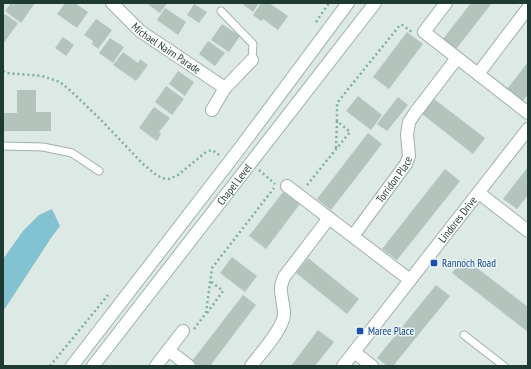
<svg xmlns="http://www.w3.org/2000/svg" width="531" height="369" viewBox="0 0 531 369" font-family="'PT Sans Narrow',sans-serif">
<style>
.water{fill:#83c2d1}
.building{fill:#b3c4bd}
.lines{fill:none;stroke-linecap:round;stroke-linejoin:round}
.service-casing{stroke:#a0b1ab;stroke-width:9}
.minor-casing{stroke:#a0b1ab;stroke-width:14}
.secondary-casing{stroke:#9cb5ad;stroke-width:14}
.path{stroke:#7daea0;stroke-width:2.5;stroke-dasharray:2 3;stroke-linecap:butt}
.service{stroke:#fff;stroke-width:7}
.minor{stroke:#fff;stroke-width:12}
.secondary{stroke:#fff;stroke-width:12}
.transit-dot{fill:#1a4fb4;stroke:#edf6f2;stroke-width:1.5}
.labels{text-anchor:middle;stroke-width:3;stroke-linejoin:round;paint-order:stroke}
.street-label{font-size:11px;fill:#1f3933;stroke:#edf6f2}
.transit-label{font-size:11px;fill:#164399;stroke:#edf6f2;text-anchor:start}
</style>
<rect width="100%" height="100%" fill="#dde9e4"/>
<polygon class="water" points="52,209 60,226 51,238 4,310 3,311 3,259 23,231 39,215"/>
<g class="building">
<polygon points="11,3 13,5 15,3 35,3 21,23 5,11"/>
<polygon points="65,3 75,3 88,12 77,28 57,14"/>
<polygon points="146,3 167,3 160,13"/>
<polygon points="241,3 259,3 253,12"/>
<polygon points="261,3 269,3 288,16 278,30 263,19 261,21 253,15"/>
<polygon points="471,3 492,3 456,49 443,39"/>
<polygon points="194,4 207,12 199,23 187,15"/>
<polygon points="165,8 186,22 178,35 157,20"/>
<polygon points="5,14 18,23 3,44 3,16"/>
<polygon points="96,19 112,30 98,49 92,44 93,41 84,35"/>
<polygon points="222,24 240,36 229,52 211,40"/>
<polygon points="407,32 423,44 389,89 373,77"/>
<polygon points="63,37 74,45 66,56 55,48"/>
<polygon points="110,38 124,47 113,63 99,53"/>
<polygon points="208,41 225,53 215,66 199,54"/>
<polygon points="123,52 138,63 140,59 148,65 136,81 113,65"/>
<polygon points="528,62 528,94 523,101 507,89"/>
<polygon points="178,71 194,82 185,96 169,84"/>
<polygon points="166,86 184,99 172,115 155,102"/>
<polygon points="17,90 36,90 36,112 51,112 51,131 3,131 3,113 17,113"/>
<polygon points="358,96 382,115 371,130 346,111"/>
<polygon points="398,97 408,105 387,131 377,124"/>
<polygon points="434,99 485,138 473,154 422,114"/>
<polygon points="154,107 170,118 159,132 161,134 157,141 139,128"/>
<polygon points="368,133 382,144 331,210 317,199"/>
<polygon points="528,167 528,195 517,209 503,199"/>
<polygon points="445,169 460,181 397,260 382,249"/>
<polygon points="283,192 300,204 266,249 249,236"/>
<polygon points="232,257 257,276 245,292 220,273"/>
<polygon points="308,258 359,299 347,314 296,273"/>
<polygon points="464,258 528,307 528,332 452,273"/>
<polygon points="436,285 450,296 393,366 387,366 377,358"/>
<polygon points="243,295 256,305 210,366 198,366 192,361"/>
<polygon points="318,330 334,342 315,366 291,366"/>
</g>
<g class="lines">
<g class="service-casing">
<g id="service">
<polyline points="221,11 253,44 252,60"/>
<polyline points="3,146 43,147 72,153 99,171"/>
<polyline points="464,335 504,366"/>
</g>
</g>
<g class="minor-casing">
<g id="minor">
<path id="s1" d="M112 3 140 31 225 88"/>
<polyline points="446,3 424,32 528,113"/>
<polyline points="478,74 528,8"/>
<polyline points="212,110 225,88 252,60"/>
<polyline points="287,186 410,280"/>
<polyline points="479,193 528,231"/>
<path id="s2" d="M353 236 406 164 409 156 407 134 409 122 415 113 457 58"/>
<polyline points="168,350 189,366"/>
<polyline points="354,352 372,366"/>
<polyline points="156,366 183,331"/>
<path d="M251 366C260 354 284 328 284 314 284 304 280 295 281 286 282 283 283 279 284 277L329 218"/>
<path id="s3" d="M343 366 528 129"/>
</g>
</g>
<g class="secondary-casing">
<g id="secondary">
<polyline points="72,366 240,148 348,3"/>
<path id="s4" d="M93 366 375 3"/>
</g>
</g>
<g class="path">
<polyline points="316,22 329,3"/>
<path d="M3 71 7 73 42 76 60 82 71 91 102 121 142 163 155 174 162 178 169 179 178 175 206 152C212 149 214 151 219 155"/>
<polyline points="336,148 337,121"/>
<polyline points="259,170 275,184"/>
<polyline points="307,185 350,132 337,121 337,103 400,25 402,25 412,32"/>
<polyline points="207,313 223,291 210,281"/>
<polyline points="194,329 206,313 212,268 274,188"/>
<polyline points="50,366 108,295"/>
</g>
<use href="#service" class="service"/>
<use href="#minor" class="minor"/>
<use href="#secondary" class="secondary"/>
</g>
<g class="transit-dot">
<rect x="430" y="259" width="8" height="8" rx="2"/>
<rect x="356" y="327" width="8" height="8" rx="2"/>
</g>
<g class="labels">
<g class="street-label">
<text dy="4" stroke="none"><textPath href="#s1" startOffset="71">Michael Nairn Parade</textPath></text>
<text dy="4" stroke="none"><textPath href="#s2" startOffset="70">Torridon Place</textPath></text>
<text dy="4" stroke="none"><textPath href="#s4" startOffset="230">Chapel Level</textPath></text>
<text dy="4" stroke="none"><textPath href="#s3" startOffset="186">Lindores Drive</textPath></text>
</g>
<g class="transit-label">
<text x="442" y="267">Rannoch Road</text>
<text x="368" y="335">Maree Place</text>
</g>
</g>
<rect width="531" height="369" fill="none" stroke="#1f3933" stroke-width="8"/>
</svg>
